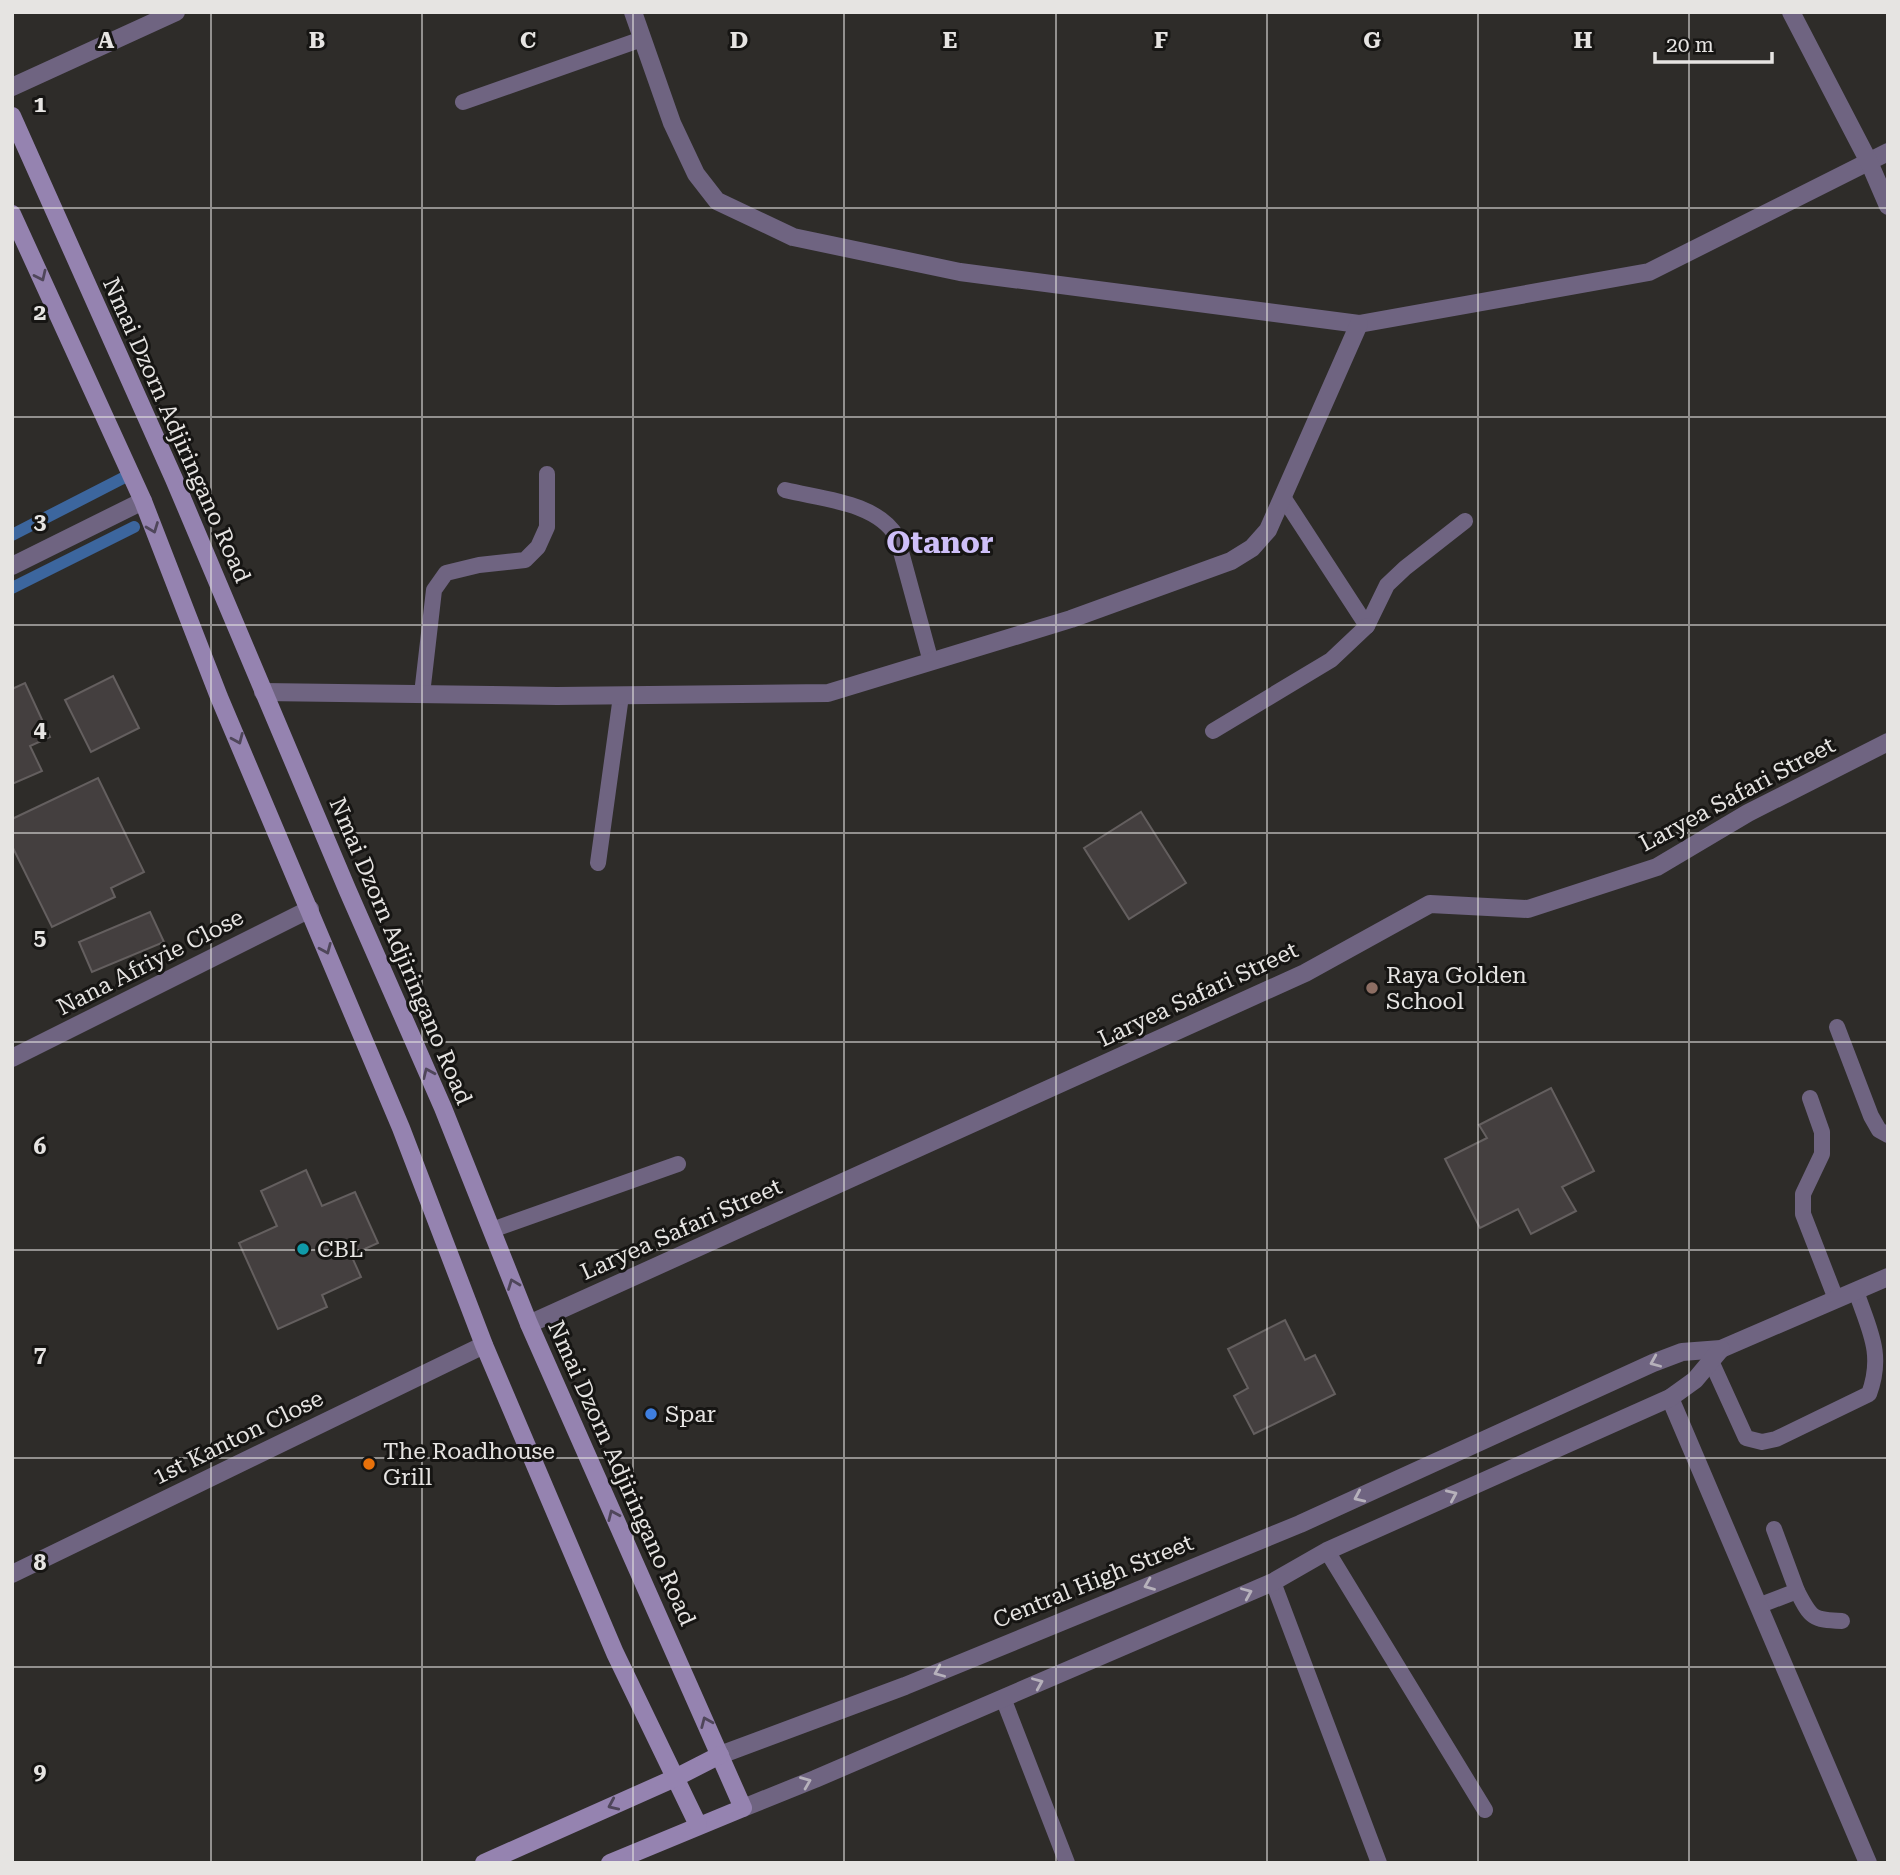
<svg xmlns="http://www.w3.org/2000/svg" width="1900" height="1875" viewBox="0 0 1900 1875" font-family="'Roboto Serif',serif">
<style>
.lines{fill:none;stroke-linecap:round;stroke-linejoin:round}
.stream{stroke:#3c669e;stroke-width:12}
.building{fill:#443f3f;stroke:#645f5f;stroke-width:2}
.service{stroke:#6f6481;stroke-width:16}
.minor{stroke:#6f6481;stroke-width:18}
.tertiary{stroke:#6f6481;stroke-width:18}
.secondary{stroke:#9583b0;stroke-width:18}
.oneway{stroke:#4f465a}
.oneway2{stroke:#b6b1bb}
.grid{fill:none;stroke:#e6e4e2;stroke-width:2;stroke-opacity:0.55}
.education-dot{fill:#8d6e63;stroke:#161513;stroke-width:2.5}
.culture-dot{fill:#0f9aa8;stroke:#161513;stroke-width:2.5}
.shop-dot{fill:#3f7fe0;stroke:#161513;stroke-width:2.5}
.food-dot{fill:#e8710a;stroke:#161513;stroke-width:2.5}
.labels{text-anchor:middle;stroke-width:6;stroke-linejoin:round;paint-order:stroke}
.street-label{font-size:23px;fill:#e6e4e2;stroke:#161513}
.poi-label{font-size:23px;fill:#e6e4e2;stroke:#161513;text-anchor:start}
.district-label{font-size:30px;font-weight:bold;fill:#cebff8;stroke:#161513}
.grid-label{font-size:23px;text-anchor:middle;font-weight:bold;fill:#e6e4e2;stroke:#161513;stroke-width:6;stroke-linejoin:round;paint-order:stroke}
</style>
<rect width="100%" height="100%" fill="#2e2c29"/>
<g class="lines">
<g class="stream">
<polyline points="12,535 125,477"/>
<polyline points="12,588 134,527"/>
</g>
</g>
<g class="building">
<polygon points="113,676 139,728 91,752 65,700"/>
<polygon points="25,683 50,737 30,746 42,771 12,784 12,689"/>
<polygon points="98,778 144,872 111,888 115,897 52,927 12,846 12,819"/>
<polygon points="1141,812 1186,883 1129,919 1084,848"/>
<polygon points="150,912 164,942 92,972 79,942"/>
<polygon points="1551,1088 1594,1171 1562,1187 1576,1211 1531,1234 1518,1209 1480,1228 1445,1159 1487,1138 1479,1125"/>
<polygon points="306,1170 322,1206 355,1192 378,1243 351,1255 361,1277 322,1295 327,1307 278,1329 239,1243 277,1226 261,1191"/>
<polygon points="1285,1320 1305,1360 1315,1355 1335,1394 1254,1434 1234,1396 1248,1388 1228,1349"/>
</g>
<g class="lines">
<g class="service">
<polyline points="463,102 642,39"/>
<path d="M785 490C821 499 877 502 897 537L931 662"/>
<polyline points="1283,497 1367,626 1387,585 1405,568 1465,521"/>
<polyline points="422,694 434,590 446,573 479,565 525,560 538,547 547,527 547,474"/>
<polyline points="1213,731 1331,660 1367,626"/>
<polyline points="598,863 621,696"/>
<polyline points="1837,1027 1871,1116 1879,1130 1888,1135"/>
<polyline points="1810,1098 1822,1132 1822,1154 1803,1194 1803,1214 1836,1299"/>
<polyline points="492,1230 678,1164"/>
<path d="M1711 1361 1746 1438 1762 1442 1776 1439 1869 1394C1884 1353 1869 1330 1856 1291"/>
<polyline points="1327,1551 1485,1810"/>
<polyline points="1273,1582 1379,1863"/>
<path d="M1797 1591C1811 1618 1812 1620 1842 1621"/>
<polyline points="1758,1606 1797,1591 1774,1529"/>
<polyline points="1003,1698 1067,1863"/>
</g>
<g class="minor">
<polyline points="633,12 672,123 696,174 717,201 793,237 960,272 1359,324 1649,272 1888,152"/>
<polyline points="1791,12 1869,162 1888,206"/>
<polyline points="12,87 176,12"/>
<polyline points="12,566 143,501"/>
<polyline points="263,692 557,696 828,693 1071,619 1231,561 1252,548 1268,530 1359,324"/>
<polyline points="12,1058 310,909"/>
<polyline points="529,1324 1305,973 1430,904 1528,909 1657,867 1748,813 1888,742"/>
<polyline points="1670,1398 1868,1863"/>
<polyline points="12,1574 484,1345"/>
</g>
<g class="tertiary">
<polyline points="720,1755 905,1686 1300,1524 1653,1363 1682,1352 1721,1349 1888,1277"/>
<polyline points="743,1808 815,1779 1273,1582 1327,1551 1670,1398 1695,1380 1721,1349"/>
</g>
<g class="secondary">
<polyline points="12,116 174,479 347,889 443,1108 529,1324 743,1808 610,1863"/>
<polyline points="12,214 143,501 219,697 401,1128 484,1345 615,1653 698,1825"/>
<polyline points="484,1863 675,1778 720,1755"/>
</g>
</g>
<defs><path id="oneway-chevron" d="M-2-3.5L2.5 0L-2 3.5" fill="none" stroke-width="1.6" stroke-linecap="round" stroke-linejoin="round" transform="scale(1.75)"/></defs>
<g class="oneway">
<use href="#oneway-chevron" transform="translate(41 276) rotate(65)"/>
<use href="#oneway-chevron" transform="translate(153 528) rotate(69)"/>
<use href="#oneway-chevron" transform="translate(238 739) rotate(67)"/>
<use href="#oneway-chevron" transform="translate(326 949) rotate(67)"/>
<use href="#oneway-chevron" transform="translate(428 1073) rotate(-114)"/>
<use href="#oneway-chevron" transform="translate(513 1284) rotate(-111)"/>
<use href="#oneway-chevron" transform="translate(613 1515) rotate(-114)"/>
<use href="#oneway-chevron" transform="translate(706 1722) rotate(-113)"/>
<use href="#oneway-chevron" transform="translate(613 1805) rotate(156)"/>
</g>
<g class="oneway2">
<use href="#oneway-chevron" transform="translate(1655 1362) rotate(157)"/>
<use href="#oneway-chevron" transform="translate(1452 1495) rotate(-24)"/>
<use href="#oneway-chevron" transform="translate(1359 1497) rotate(156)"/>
<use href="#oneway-chevron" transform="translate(1149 1585) rotate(158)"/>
<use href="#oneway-chevron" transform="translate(1247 1593) rotate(-23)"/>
<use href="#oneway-chevron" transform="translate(939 1672) rotate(157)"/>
<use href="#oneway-chevron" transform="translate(1038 1683) rotate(-23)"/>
<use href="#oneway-chevron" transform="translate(806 1782) rotate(-22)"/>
</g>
<path class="grid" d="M211 12V1863M422 12V1863M633 12V1863M844 12V1863M1056 12V1863M1267 12V1863M1478 12V1863M1689 12V1863M12 208H1888M12 417H1888M12 625H1888M12 833H1888M12 1042H1888M12 1250H1888M12 1458H1888M12 1667H1888"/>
<circle class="education-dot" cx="1372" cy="988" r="7"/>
<circle class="culture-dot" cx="303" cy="1249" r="7"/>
<circle class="shop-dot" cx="651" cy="1414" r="7"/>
<circle class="food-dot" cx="369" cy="1464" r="7"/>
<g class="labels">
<g class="street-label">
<text transform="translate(177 430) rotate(66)" y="8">Nmai Dzorn Adjiringano Road</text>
<text transform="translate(1737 794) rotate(-28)" y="8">Laryea Safari Street</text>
<text transform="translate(401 951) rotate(67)" y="8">Nmai Dzorn Adjiringano Road</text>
<text transform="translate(150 962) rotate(-27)" y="8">Nana Afriyie Close</text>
<text transform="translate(1198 994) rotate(-25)" y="8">Laryea Safari Street</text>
<text transform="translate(681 1229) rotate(-24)" y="8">Laryea Safari Street</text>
<text transform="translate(238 1437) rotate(-26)" y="8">1st Kanton Close</text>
<text transform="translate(622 1473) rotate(66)" y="8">Nmai Dzorn Adjiringano Road</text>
<text transform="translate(1093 1581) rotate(-22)" y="8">Central High Street</text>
</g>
<g class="poi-label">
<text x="1386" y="983">Raya Golden<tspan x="1386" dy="26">School</tspan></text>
<text x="317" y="1257">CBL</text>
<text x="665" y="1422">Spar</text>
<text x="383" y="1459">The Roadhouse<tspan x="383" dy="26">Grill</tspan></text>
</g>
<g class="district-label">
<text x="940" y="553">Otanor</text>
</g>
</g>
<g class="grid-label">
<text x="106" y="48">A</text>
<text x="317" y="48">B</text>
<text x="528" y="48">C</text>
<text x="739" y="48">D</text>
<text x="950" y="48">E</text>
<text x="1161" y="48">F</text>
<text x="1372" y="48">G</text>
<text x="1583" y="48">H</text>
<text x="40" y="112">1</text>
<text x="40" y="320">2</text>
<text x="40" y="529">3</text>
<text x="40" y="737">4</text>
<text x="40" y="945">5</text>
<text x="40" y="1154">6</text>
<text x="40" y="1362">7</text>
<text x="40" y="1570">8</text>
<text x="40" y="1779">9</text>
</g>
<rect width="1900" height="1875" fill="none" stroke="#e6e4e2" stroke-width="28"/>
<path d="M1655 52v10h117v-10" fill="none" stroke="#e6e4e2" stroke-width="3.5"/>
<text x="1666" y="52" font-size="21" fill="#e6e4e2" stroke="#161513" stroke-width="5" paint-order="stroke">20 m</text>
</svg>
